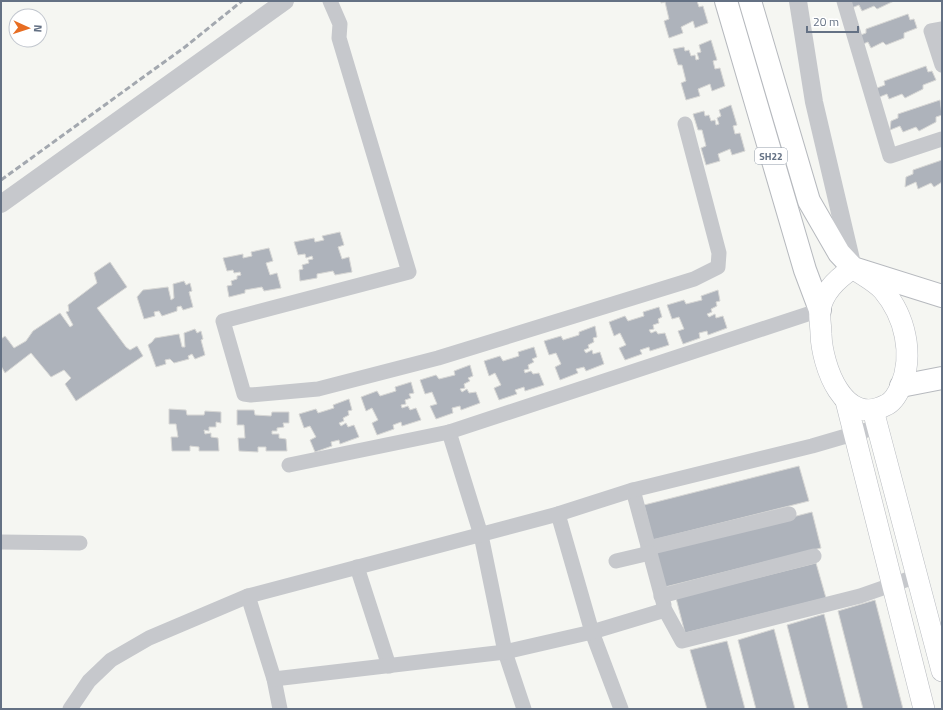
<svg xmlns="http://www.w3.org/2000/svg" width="943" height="710" viewBox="0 0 943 710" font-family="'Titillium Web',sans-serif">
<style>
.building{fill:#aeb3bb;stroke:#d7d7d5}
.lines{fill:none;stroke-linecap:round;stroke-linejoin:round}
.secondary-casing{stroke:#b8bbc0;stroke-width:22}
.primary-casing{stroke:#b6b9be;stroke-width:24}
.minor{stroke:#c6c8cc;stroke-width:15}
.tertiary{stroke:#c6c8cc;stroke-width:18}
.secondary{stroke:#fff;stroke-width:21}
.primary{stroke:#fff;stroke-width:22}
.rail{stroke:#a3a8af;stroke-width:3;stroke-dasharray:6 3;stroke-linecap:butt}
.labels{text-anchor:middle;stroke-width:4;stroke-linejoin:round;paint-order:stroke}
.shield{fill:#fff;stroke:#929ca9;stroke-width:1}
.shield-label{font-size:10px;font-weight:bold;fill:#647184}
</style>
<rect width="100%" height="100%" fill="#f5f6f2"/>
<g class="building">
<polygon points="661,1 697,1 699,7 703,6 708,23 695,28 693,21 681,27 683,33 669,38 664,21 669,19 665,2 661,3"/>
<polygon points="849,1 894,1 877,9 874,6 862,11 859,5 849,9"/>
<polygon points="908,14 910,20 914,19 917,28 904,33 904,38 886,45 883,42 871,48 868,42 858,46 858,36 866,33 866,29"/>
<polygon points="711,40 717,60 713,61 715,69 720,68 725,86 712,91 710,84 698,89 700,96 686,100 681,83 686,81 682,65 678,65 673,49 684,47 685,51 689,50 691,56 695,55 696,60 699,59 697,53 701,52 699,45"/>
<polygon points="926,66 928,72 932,71 936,80 923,85 923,89 905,98 902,94 889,99 887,94 877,98 877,88 885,85 884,81"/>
<polygon points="940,100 942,115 936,117 936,122 919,131 916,127 903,132 900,126 890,130 891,121 898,118 898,114"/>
<polygon points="731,105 737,125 733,126 735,134 740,133 745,151 732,155 730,149 718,154 720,161 706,165 701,148 706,146 702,130 698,130 693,114 704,111 705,116 709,115 711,121 715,120 716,125 719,124 717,118 721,116 719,110"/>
<polygon points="942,160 942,182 934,187 931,183 918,189 916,182 905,187 906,177 913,174 913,170"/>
<polygon points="340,232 344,245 338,247 342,259 349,257 352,272 335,275 333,271 317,274 317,278 300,281 299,270 303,269 302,265 309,263 308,260 313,259 312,256 306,258 305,254 298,255 294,242 314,238 315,242 324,240 322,236"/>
<polygon points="269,248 273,261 266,263 270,275 277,273 281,288 264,291 262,287 245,290 245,293 229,297 227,286 232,285 231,281 237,279 237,276 241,275 240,272 234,273 233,270 227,271 223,258 243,254 243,258 252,256 251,252"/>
<polygon points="110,262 127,287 97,308 126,347 130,350 137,346 143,356 76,401 65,384 71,378 64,370 51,377 31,353 5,373 1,366 1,339 5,336 14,348 26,341 33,331 60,313 70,327 73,325 66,312 69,311 68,305 97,283 94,273"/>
<polygon points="184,281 186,285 190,283 192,291 189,292 193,307 183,310 181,306 177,307 177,311 162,316 159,311 154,312 155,316 144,319 137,297 143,290 168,287 171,300 174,298 173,284"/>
<polygon points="718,290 720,301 716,302 717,306 711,309 712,312 707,314 709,317 715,314 716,318 723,316 727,328 708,335 707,331 699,333 700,338 683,344 678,331 684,329 679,317 672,319 667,305 684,300 686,304 702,300 701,296"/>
<polygon points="659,307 662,317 658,319 659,323 653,325 654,329 649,330 651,333 656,331 658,334 665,333 669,345 650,351 649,347 640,350 642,354 625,360 619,348 626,345 620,333 614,336 609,322 625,316 628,321 644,316 643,312"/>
<polygon points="595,326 597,337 593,338 594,342 588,345 589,348 584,350 586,353 592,350 593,354 600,352 604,364 586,371 584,367 576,369 578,373 560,380 555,367 561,364 556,353 549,355 544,341 561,336 563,340 579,335 579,332"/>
<polygon points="195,329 197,333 201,331 203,339 201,340 205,355 195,359 192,354 188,356 189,359 174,363 170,359 165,360 166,364 156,367 148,345 152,342 155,338 179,334 182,347 185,347 184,333"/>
<polygon points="534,347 537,357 532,359 534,362 528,365 529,369 524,370 525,373 531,371 533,374 539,373 544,385 525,391 524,387 515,390 517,394 499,400 494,388 501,385 495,373 489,376 484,361 500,356 503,361 519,356 518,352"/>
<polygon points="470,365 473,376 468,378 470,381 464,384 465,388 460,389 462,392 467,389 469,393 476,392 480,403 461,410 460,406 452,408 453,413 436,419 430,406 437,404 432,392 425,394 420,380 436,375 439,379 455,375 454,371"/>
<polygon points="411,382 414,393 409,394 411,398 405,400 406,404 401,405 402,408 408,406 410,410 416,408 421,420 402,426 401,422 393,425 394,429 377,435 372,423 378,420 372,408 366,411 361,397 377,391 380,396 396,391 395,387"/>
<polygon points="349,399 352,410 348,411 349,415 343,418 344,421 339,423 341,426 346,423 348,427 354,425 359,437 340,444 339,440 331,442 332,446 315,452 310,440 316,437 310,426 304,428 299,414 316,409 318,413 334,408 333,405"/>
<polygon points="169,409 186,410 187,415 204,415 205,411 221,412 221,423 216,422 216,427 209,427 209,431 204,430 205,434 211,433 211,437 218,438 219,451 199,451 199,447 190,446 190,451 172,451 171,437 178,437 176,424 169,424"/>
<polygon points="237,410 254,410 255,415 271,416 272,412 289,412 289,423 283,423 284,427 277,428 277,431 272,431 272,434 279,434 279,438 286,439 287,451 266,451 266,447 258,447 258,452 239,451 238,438 245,438 244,425 237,425"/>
<polygon points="799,466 809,501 653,540 644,505"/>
<polygon points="812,512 821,548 665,587 656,552"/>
<polygon points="816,563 826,598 685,633 676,598"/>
<polygon points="875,600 903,709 863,709 838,611"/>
<polygon points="824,614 848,709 809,709 787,625"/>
<polygon points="774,629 795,709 756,709 738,640"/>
<polygon points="727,641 745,709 707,709 690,650"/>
</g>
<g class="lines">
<g class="secondary-casing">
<g id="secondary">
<path d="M853 268C862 275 875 281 883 290 905 316 914 354 901 386 898 393 893 402 886 405 844 428 822 366 821 334 821 327 819 317 820 310 823 291 838 278 853 268Z"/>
<polyline points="846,401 924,709"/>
<polyline points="873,410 942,671"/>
</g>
</g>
<g class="primary-casing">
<g id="primary">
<polyline points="726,1 805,270 820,310"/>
<polyline points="750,1 809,201 839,253 853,268 942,296"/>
<polyline points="901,386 942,378"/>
</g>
</g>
<g class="minor">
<polyline points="330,1 340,24 339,38 409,272 223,321 244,394 251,395 318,389 438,358 694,279 718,267 719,253 685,124"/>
<polyline points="844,1 890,156 942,139"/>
<polyline points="942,29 931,31 942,65"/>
<polyline points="449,432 481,535 505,652 524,709"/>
<polyline points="289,465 449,432 820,310"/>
<polyline points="633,490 664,605"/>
<polyline points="558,514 592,632 621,709"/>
<polyline points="1,542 80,543"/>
<polyline points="648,548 789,514"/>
<polyline points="616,561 650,553"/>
<polyline points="357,567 389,666"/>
<polyline points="248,596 274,679 280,709"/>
<polyline points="661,596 814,556"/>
<polyline points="274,679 505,652 592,632 665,610 682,641 860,596 917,576"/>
<polyline points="70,709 89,681 111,660 149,638 248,596 558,514 633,490 812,446 877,427"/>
</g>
<g class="tertiary">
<polyline points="798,1 814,102 853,268"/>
<polyline points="1,204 285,1"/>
</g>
<use href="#secondary" class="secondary"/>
<use href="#primary" class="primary"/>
<polyline class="rail" points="1,180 185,47 242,1"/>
</g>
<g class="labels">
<rect class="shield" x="755" y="148" width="32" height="16" rx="3"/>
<g class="shield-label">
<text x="771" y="160">SH22</text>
</g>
</g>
<rect width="943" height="710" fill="none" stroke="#647184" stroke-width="4"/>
<g transform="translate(28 28) rotate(93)"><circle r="19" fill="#ffffff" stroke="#c1c6ce"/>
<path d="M0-3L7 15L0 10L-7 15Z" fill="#e76d22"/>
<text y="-6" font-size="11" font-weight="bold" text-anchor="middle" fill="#647184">N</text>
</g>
<path d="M807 26v6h51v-6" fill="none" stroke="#647184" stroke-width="2"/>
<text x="813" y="26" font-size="12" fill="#647184" stroke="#ffffff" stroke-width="3" paint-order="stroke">20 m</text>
</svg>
